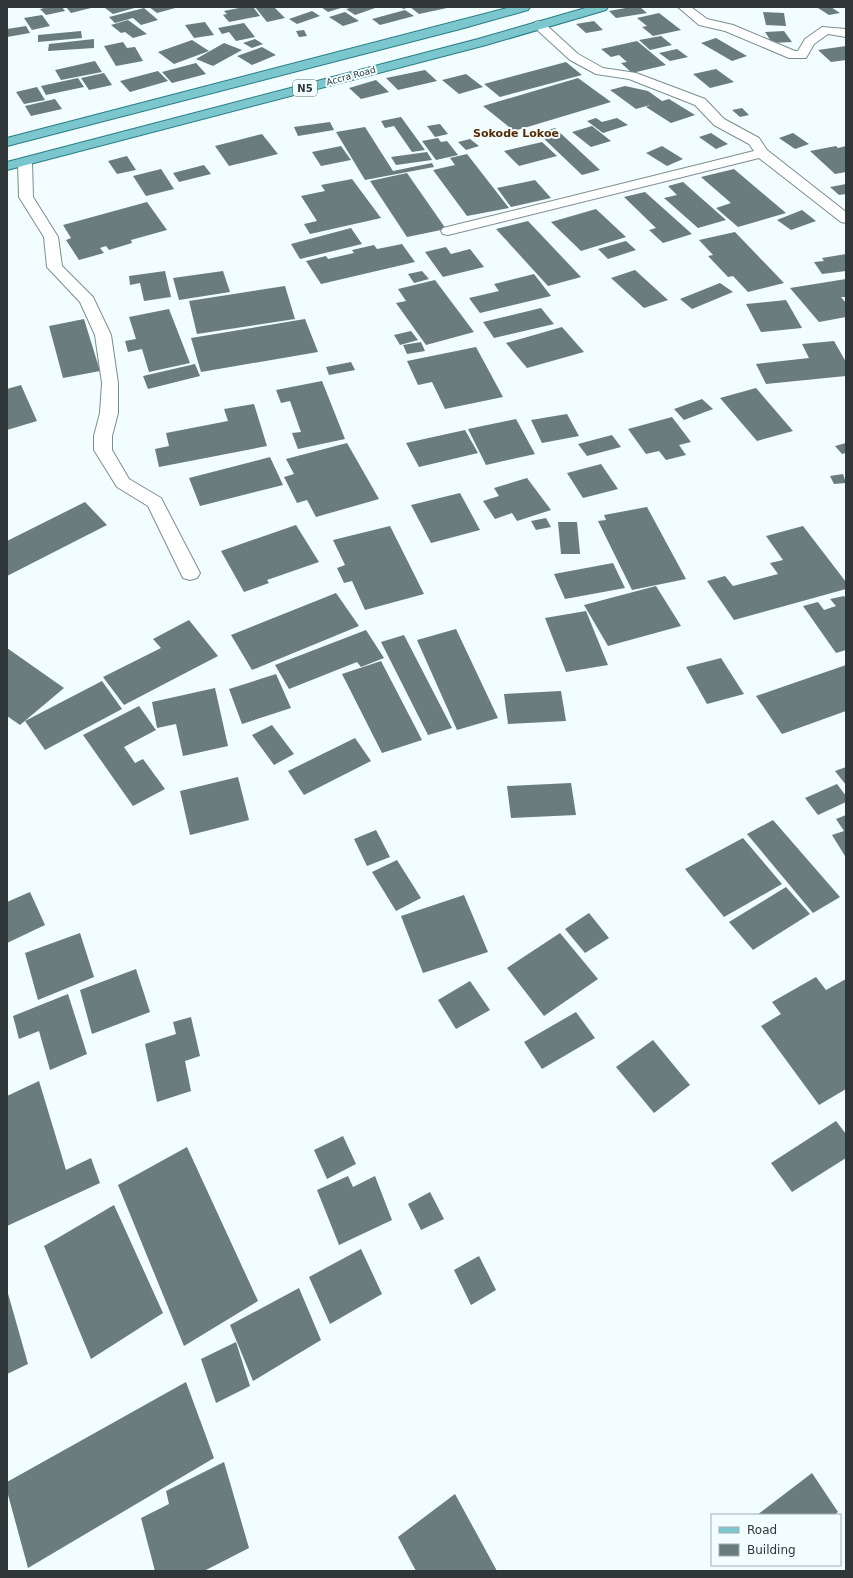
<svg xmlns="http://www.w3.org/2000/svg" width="853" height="1578" viewBox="0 0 853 1578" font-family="'DejaVu Sans',sans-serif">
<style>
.building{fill:#6b7c7e}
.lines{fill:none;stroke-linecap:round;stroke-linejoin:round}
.minor-casing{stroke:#7d8e90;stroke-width:2}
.primary-casing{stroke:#287c85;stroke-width:2}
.minor{fill:#fff;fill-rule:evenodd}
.primary{fill:#7cc7ce;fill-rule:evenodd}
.labels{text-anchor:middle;stroke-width:4;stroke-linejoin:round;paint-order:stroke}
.far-street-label{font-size:9px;fill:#2f3738;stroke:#f1fdfe}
.shield{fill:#f1fdfe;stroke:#697273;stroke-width:1}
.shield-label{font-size:10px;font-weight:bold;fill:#2f3738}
.far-quarter-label{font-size:11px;font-weight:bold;fill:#572b05;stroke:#f1fdfe}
</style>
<rect width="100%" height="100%" fill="#f1fdfe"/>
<g class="building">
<polygon points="48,7 62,7 65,11 46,15 40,9"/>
<polygon points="66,7 90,7 91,8 71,13"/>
<polygon points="109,7 138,7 113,14 105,8"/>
<polygon points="149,7 179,7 157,13"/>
<polygon points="244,7 253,7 260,16 229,22 223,15 227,14 224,11"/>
<polygon points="255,7 274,7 285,18 267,22"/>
<polygon points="321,7 344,7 328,12"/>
<polygon points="354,7 378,7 355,15 346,9"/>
<polygon points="401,7 447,7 447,8 419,14 410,7 403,9"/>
<polygon points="631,7 640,7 647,13 616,18 609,11"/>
<polygon points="824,7 831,7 840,13 829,15 818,8"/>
<polygon points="144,8 158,20 141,25 133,18 115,23 109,17"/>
<polygon points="405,10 414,16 380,25 372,19"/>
<polygon points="312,11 320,16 297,24 289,19"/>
<polygon points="345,12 359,21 343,26 329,17"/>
<polygon points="763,12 784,13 786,26 766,25"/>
<polygon points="659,13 681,30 653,36 642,27 647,26 637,18"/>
<polygon points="42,15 50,26 32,30 24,18"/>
<polygon points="128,20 147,34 133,38 125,32 121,33 111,25"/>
<polygon points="594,21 603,30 586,33 576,24"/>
<polygon points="205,22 214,35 194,38 185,25"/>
<polygon points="244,23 255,37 236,41 229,32 222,34 218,28"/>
<polygon points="26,26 30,33 7,37 7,29"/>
<polygon points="304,30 307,36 299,37 296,31"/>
<polygon points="81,31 82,38 38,42 38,35"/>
<polygon points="784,31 792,42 772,43 765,32"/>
<polygon points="661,36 672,45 650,50 639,40"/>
<polygon points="716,38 747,56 732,61 701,43"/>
<polygon points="94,39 94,48 48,51 49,44"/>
<polygon points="255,39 263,44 252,48 243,43"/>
<polygon points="192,40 209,51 174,64 158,52"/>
<polygon points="637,41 666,65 632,73 621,63 627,62 619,55 611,57 601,49"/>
<polygon points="123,42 127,48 135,47 143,61 116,66 104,46"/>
<polygon points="224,43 242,50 213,66 196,59"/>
<polygon points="846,46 846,60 831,62 818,50"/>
<polygon points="262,47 276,55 252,65 237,56"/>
<polygon points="677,49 688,57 670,61 659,53"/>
<polygon points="95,61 102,72 61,80 55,70"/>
<polygon points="566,62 582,75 500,97 484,84"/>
<polygon points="196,63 206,74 172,83 162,72"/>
<polygon points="716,69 734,82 710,88 693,74"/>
<polygon points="425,70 437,81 398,90 386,78"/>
<polygon points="158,71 168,81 130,92 120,81"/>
<polygon points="104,73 112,85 89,90 81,78"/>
<polygon points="466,74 483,87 459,94 442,80"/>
<polygon points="78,78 84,87 46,95 41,86"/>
<polygon points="578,78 611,102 514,131 483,106"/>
<polygon points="376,80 389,92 361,99 349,88"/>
<polygon points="625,86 648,91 662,101 669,99 695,115 671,123 646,107 650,105 636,109 610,90"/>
<polygon points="37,87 45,100 24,104 16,92"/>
<polygon points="55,99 62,109 31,116 25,106"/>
<polygon points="742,108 749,115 740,117 732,110"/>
<polygon points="401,117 425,150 412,152 394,126 385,128 381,121"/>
<polygon points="596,118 602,122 617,118 628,125 603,133 587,121"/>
<polygon points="330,122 334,130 298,136 294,127"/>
<polygon points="440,124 448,134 435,137 427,126"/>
<polygon points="592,126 611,141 591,147 572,132"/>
<polygon points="365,127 393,171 432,163 434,167 365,180 336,132"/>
<polygon points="555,128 600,170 582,175 538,133"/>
<polygon points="711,133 728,144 716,149 699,137"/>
<polygon points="793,133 809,144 795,149 779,138"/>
<polygon points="262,134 278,154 229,166 215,146"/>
<polygon points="438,138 441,142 447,141 458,155 436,160 422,141"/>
<polygon points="470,139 479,146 466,150 458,142"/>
<polygon points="542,142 557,156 519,166 504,151"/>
<polygon points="341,146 351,160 321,166 312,152"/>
<polygon points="662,146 683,159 667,166 646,153"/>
<polygon points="836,146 838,148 846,146 846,172 835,174 810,151"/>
<polygon points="427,152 432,160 396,165 391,157"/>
<polygon points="467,154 509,208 467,216 433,170 455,165 450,158"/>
<polygon points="127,156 136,170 117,174 108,161"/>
<polygon points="204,165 211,174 179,182 173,173"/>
<polygon points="161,169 174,189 146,196 133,176"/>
<polygon points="734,169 786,213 738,227 716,208 731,203 701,177"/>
<polygon points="407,173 446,229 407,237 370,181"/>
<polygon points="352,179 381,218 310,234 304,224 317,221 301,196 325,191 321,185"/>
<polygon points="535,180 551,198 511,207 497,188"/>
<polygon points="683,182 726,220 698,228 664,198 677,195 668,186"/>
<polygon points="846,184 846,194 839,195 830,187"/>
<polygon points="645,192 692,234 663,243 649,230 656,228 624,197"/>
<polygon points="147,202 167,230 131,240 132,243 109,250 106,246 100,248 104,253 79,260 66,240 71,238 63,225"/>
<polygon points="596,209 626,237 581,251 551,222"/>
<polygon points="802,210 816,221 791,230 777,220"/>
<polygon points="528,221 581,277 548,286 496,229"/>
<polygon points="351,228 362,244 300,259 291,244"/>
<polygon points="735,232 784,283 748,292 733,276 728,277 708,256 713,255 699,240"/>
<polygon points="626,241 636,250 608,259 598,249"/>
<polygon points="402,244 415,262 321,284 306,261 326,256 328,259 354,253 352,250 374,245 377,249"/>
<polygon points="446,247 451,254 470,249 484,267 443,277 425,252"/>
<polygon points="846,254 846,271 822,274 814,262 824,261 822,258"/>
<polygon points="635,270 668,300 644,308 611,278"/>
<polygon points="165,271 171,297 144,301 140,283 130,285 129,276"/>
<polygon points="223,271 230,292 179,300 173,278"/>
<polygon points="422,271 429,279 414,283 408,274"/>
<polygon points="534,274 551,296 480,313 469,298 499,291 494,284"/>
<polygon points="846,279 846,297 841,297 846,303 846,317 819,322 790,288"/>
<polygon points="435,280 474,332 426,345 396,303 406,301 398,289"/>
<polygon points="720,283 733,292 692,309 680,299"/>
<polygon points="285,286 295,319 197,334 189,301"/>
<polygon points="786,300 802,328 761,332 746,304"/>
<polygon points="541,308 554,324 494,338 483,322"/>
<polygon points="169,309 190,363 149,372 142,349 128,352 125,341 136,339 129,317"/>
<polygon points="84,319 100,371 63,378 49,326"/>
<polygon points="305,319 318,352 201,372 191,338"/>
<polygon points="562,327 584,352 527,368 506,343"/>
<polygon points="411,331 418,340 400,345 394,335"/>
<polygon points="834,341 846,362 846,376 766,384 756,364 809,358 802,344"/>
<polygon points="421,342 425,351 407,354 403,345"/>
<polygon points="476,347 503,397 445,409 432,382 418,385 407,361"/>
<polygon points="351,362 355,370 329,375 326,367"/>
<polygon points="195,364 200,376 148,389 143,376"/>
<polygon points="322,381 345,439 298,449 292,433 301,432 290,401 281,403 276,390"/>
<polygon points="21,385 37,421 7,430 7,389"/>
<polygon points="756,388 793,431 757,441 720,398"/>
<polygon points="702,399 713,409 684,420 674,409"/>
<polygon points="254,404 267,446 159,467 155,449 169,446 166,433 228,421 224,409"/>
<polygon points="567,414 579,436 542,443 531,420"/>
<polygon points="672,417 691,442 679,445 686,455 666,460 659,451 646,454 628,429"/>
<polygon points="516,419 535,454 486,465 468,429"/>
<polygon points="465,430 478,453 419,467 406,443"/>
<polygon points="612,435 621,447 587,456 578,444"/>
<polygon points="347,443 379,499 316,517 307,500 297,503 284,477 294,474 286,459"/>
<polygon points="846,443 846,453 842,454 835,446"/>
<polygon points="270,457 283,485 200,506 189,478"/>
<polygon points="601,464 618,489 583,498 567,473"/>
<polygon points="843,474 846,483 834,484 830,476"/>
<polygon points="527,478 551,510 517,521 512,513 495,519 483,501 499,496 494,488"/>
<polygon points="460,493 480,530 431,543 411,505"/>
<polygon points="85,502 107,525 7,576 7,541"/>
<polygon points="647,507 686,579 632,590 598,521 606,520 604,515"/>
<polygon points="546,518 551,527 536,530 531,521"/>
<polygon points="558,522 577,522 580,554 561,554"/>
<polygon points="296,525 319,562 267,580 269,583 244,592 221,551"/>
<polygon points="390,526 424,594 365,610 352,581 344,583 337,568 345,565 333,540"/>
<polygon points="803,526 846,582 846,589 734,620 707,581 725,576 733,586 778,574 770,563 783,560 766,536"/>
<polygon points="613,563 625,588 565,599 554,574"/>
<polygon points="656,586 681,626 608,646 584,605"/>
<polygon points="336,593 359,626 252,670 231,635"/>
<polygon points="844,596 846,599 846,650 836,653 803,606 818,602 824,610 836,606 830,599"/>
<polygon points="586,611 608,665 566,672 545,618"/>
<polygon points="189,620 218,656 124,705 103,677 161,648 153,639"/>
<polygon points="456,629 498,718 457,730 417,640"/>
<polygon points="366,630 384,658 361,667 357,662 289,689 275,665"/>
<polygon points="404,635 452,728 428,735 381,642"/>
<polygon points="7,648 64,688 20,725 7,716"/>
<polygon points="721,658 744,694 707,704 686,667"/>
<polygon points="381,661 422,740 382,753 342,674"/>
<polygon points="846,665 846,711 782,734 756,696"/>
<polygon points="276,674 291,708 242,724 229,689"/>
<polygon points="102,681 122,709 45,750 25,721"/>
<polygon points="215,688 228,746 183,756 176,724 157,728 152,702"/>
<polygon points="561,691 566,721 508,724 504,694"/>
<polygon points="139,706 156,730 124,747 135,763 143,759 165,789 133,806 83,735"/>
<polygon points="272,725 294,754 274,765 252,735"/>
<polygon points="355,738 371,761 304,795 288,771"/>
<polygon points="846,767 846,785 835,771"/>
<polygon points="238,777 249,820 190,835 180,791"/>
<polygon points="571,783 576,815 511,818 507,786"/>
<polygon points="837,784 846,796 846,802 818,815 805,798"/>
<polygon points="846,815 846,855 845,856 832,835 844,831 836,819"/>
<polygon points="773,820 840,897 813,913 747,834"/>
<polygon points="376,830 390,857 367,866 354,839"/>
<polygon points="743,838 782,884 724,917 685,869"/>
<polygon points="397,860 421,898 396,911 372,872"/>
<polygon points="786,887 810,914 753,950 729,922"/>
<polygon points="30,892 45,925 7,943 7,902"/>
<polygon points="464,895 488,952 423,973 401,916"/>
<polygon points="589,913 609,938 585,953 565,929"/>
<polygon points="80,933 94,977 38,1000 25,953"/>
<polygon points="560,933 598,979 544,1016 507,968"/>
<polygon points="136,969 150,1012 92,1034 80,990"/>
<polygon points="816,977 826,990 846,979 846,1089 819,1105 761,1026 781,1014 772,1002"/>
<polygon points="470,981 490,1010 456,1029 438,1000"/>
<polygon points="68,994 87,1054 50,1070 39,1031 19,1039 13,1016"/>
<polygon points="576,1012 595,1038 542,1069 524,1042"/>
<polygon points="191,1017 200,1056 185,1061 191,1091 157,1102 145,1044 176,1034 173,1022"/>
<polygon points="653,1040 690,1085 654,1113 616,1067"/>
<polygon points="39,1081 66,1170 91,1158 100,1183 7,1226 7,1096"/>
<polygon points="836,1121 846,1134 846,1158 792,1192 771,1163"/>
<polygon points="343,1136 356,1164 327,1179 314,1150"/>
<polygon points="187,1147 258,1301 184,1346 118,1185"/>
<polygon points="348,1176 353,1187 375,1176 392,1220 339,1245 317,1190"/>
<polygon points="430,1192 444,1219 421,1230 408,1204"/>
<polygon points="114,1205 163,1313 91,1359 44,1246"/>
<polygon points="361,1249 382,1294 330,1324 309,1277"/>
<polygon points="479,1256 496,1290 471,1305 454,1270"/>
<polygon points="299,1288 321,1340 253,1381 230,1325"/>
<polygon points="7,1290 28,1364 7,1374"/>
<polygon points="236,1342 250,1386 216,1403 201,1359"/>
<polygon points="186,1382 214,1458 28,1568 7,1491 7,1482"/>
<polygon points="224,1462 249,1548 204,1571 155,1571 141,1518 169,1504 166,1491"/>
<polygon points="812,1473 838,1512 834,1515 757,1515"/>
<polygon points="455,1494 497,1571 416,1571 398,1537"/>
</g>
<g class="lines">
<g class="minor-casing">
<g id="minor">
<polygon points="678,7 691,7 707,19 733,25 795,51 798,51 805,39 822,27 846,29 846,37 828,34 814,44 806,58 789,58 725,31 699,25"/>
<polygon points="539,21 543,22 578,54 603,68 636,73 705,99 724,119 759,138 767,150 846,212 846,223 841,222 759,158 448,235 443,234 441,231 443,228 754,151 749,144 714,125 695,105 629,79 596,74 570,60 535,28 533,25 535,22"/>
<polygon points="25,158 30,159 32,162 33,197 58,237 62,266 93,297 111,335 118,383 118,413 112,436 112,450 129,479 161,498 200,573 197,578 190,580 183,578 148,506 117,487 94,450 94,436 100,413 102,383 95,335 80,302 47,267 44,237 19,197 18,162 20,159"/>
</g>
</g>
<g class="primary-casing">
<g id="primary">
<polygon points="511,7 530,7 528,10 464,28 7,146 7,138"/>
<polygon points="589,7 608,7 606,10 486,45 7,170 7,162 478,39"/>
</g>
</g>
<use href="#minor" class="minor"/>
<use href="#primary" class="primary"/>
</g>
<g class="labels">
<g class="far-street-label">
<text transform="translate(351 76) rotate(-15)" y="3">Accra Road</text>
</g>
<rect class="shield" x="293" y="80" width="24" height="16" rx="3"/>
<g class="shield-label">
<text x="305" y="92">N5</text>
</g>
<g class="far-quarter-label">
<text x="516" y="137">Sokode Lokoe</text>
</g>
</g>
<rect width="853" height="1578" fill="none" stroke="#2f3738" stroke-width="16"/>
<rect x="711" y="1514" width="130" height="52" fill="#f1fdfe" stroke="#a3aeaf"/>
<rect x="719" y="1527" width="20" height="6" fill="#7cc7ce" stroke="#a3aeaf"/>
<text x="747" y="1534" font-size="12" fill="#2f3738">Road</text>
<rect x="719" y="1544" width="20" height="12" fill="#6b7c7e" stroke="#a3aeaf"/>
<text x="747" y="1554" font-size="12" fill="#2f3738">Building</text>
</svg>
